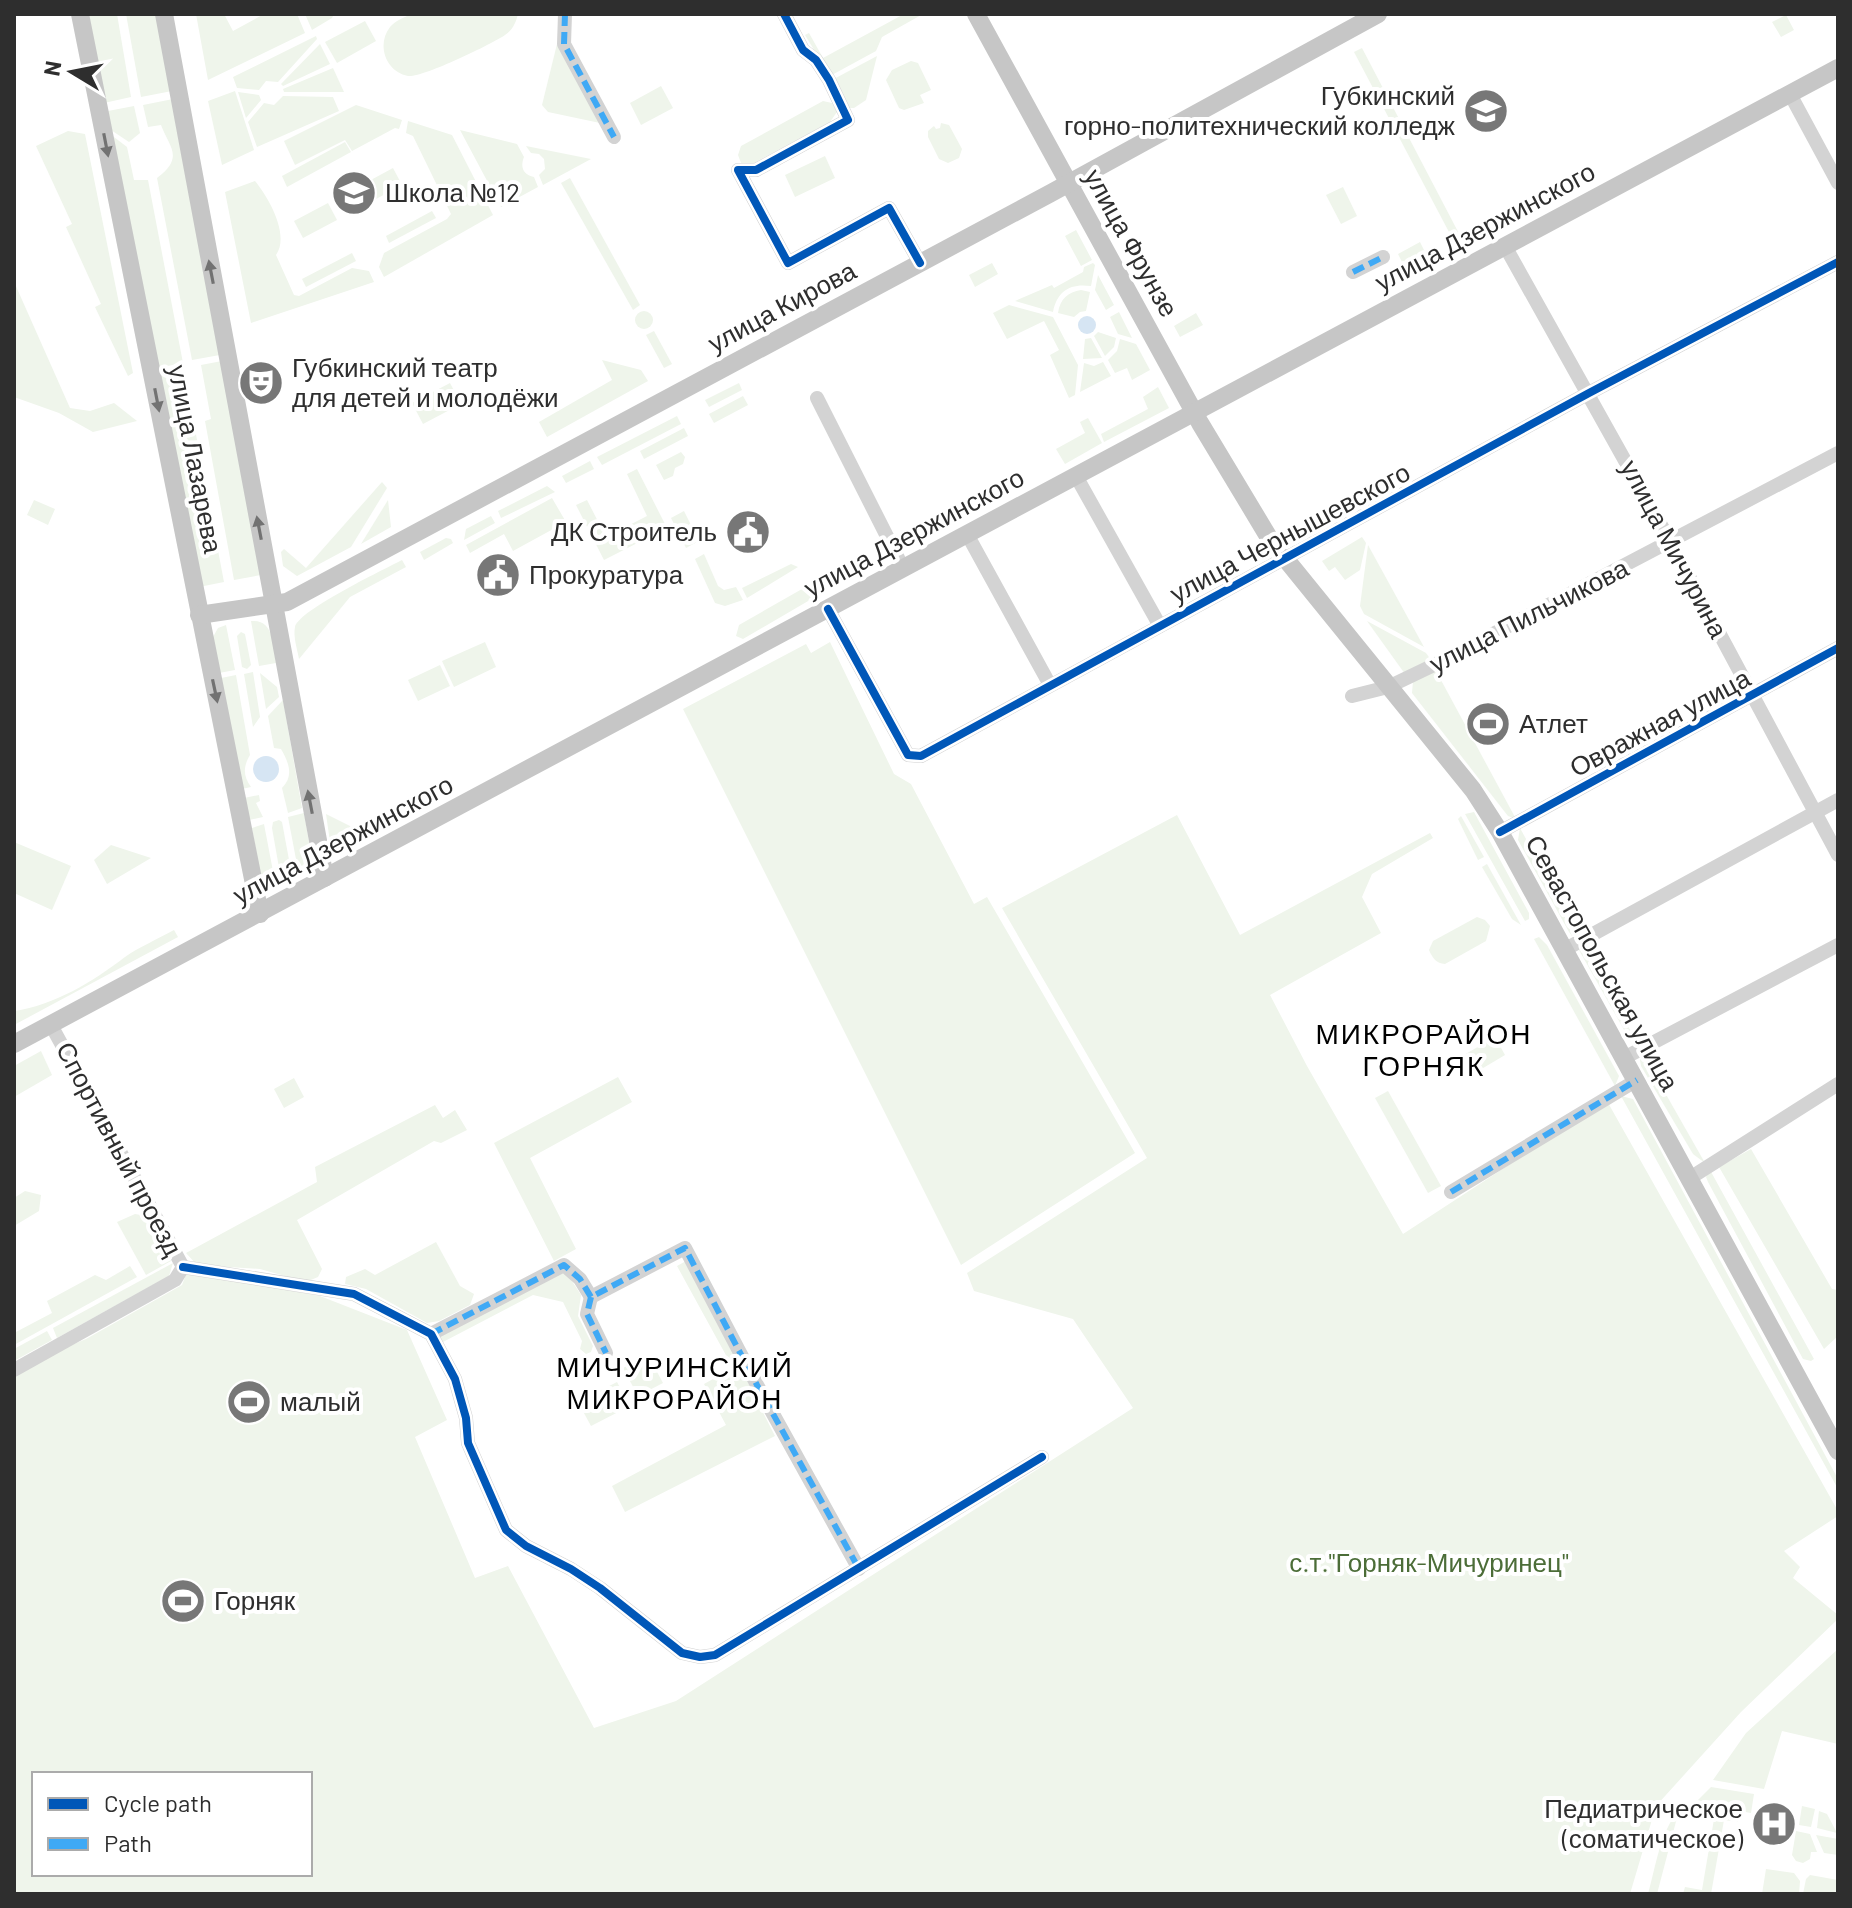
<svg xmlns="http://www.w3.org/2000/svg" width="1852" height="1908" viewBox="0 0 1852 1908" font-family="Barlow,sans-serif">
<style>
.green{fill:#eff5eb;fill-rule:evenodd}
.water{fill:#d6e5f3}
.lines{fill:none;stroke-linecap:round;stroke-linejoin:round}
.minor{stroke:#d3d3d3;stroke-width:14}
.major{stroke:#c6c6c6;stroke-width:18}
.quiet{stroke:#3fa9f5;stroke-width:6;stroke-dasharray:12 6;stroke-linecap:butt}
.cycleway-casing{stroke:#fff;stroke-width:13}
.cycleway{stroke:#0057b8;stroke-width:8}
.oneway{fill:#727272}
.labels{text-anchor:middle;stroke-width:8;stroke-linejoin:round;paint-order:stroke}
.poi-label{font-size:26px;fill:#2e2e2e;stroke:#fff;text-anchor:start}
.street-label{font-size:26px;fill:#2e2e2e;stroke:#fff}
.park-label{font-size:26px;fill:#4c6d38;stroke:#fff}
.neighbourhood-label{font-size:28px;letter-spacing:2px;fill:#000;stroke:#fff}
</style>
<rect width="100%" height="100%" fill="#fff"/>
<g class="green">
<polygon points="89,14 117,14 131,97 104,103"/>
<polygon points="126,14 158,14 172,91 141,97"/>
<polygon points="196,14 224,14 233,31 264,14 297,14 305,33 208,80"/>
<polygon points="305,14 334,14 332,18 312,30"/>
<path d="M411 14H518C516 22 513 30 505 35 492 44 422 78 408 76 386 72 376 45 390 27 395 21 403 18 411 14Z"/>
<polygon points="904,14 923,14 882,37 876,51 830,76 805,35 809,33 823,58"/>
<polygon points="1786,15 1794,30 1781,37 1772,22"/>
<polygon points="365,21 376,41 337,63 325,42"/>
<polygon points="316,36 317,39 278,82 266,81 259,90 237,88 233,77"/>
<polygon points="320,44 330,64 283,86 281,84"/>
<polygon points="557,44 600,123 548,112 542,105"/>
<polygon points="1362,48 1466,247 1459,251 1354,52"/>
<polygon points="877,56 866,100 854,108 849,108 832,80"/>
<polygon points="911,61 918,63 931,90 920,95 924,103 904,110 899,108 886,80 892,70"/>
<polygon points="333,68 344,92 284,92 283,89"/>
<polygon points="661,86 673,108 641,125 630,103"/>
<polygon points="235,91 254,150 222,165 208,101"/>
<polygon points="238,92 259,95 261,100 246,118"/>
<polygon points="283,96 333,97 339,111 257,147 248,122 264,103 274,105"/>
<path d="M173 99 220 355 192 360 157 178C185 157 169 147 161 125L148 127 143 105Z"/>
<polygon points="823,101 832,103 837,112 830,122 752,164 741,163 738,155 741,146"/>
<polygon points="356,105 402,120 399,129 395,128 352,151 345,140 295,165 284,141"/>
<polygon points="134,106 140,133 129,142 111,130 108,111"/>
<polygon points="408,121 452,135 493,215 384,277 379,267 384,253 447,219 451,214 413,136 406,133"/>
<polygon points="941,123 949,125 962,149 959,158 948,163 939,159 928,137 928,131 934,126 936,129 940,128"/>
<path d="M460 130 517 144 524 157C520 167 523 175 534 177L538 187 501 207Z"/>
<polygon points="68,131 85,134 133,373 128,376 95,307 101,304 66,227 72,224 36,146"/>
<polygon points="110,134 127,147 134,180 148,180 183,363 157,368"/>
<polygon points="345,142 351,152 287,187 282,176"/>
<polygon points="526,146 591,159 543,185 539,175 545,169 544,159 539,154 531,153"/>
<polygon points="825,156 835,178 795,197 785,175"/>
<polygon points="393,168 402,185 365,205 356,188"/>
<polygon points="570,178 640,305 633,310 561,183"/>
<path d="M255 181C269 198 290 235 276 255L294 295 299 296 352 268 369 271 374 282 251 323 225 192Z"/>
<polygon points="1343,187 1357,216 1341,224 1326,195"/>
<polygon points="328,203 337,220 303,238 294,221"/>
<polygon points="432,211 436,218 389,243 386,236"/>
<polygon points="1076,230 1092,260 1081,266 1065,236"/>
<polygon points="1420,242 1425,252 1403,264 1398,254"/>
<polygon points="352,253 356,261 306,287 302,279"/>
<polygon points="992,263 998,274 975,287 969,275"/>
<path d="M1093 263 1095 265 1091 286C1070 283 1057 291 1053 312L1015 301 1052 285 1054 288 1083 272 1084 267Z"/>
<polygon points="1098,275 1114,305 1106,310 1095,290"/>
<polygon points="15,284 70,408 90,411 114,403 137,421 93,432 59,413 14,397"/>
<path d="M1081 290 1090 292 1086 311 1080 312 1074 317 1058 313C1060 299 1068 292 1081 290Z"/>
<polygon points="1009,305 1053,317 1078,365 1075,395 1069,398 1050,355 1059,350 1044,321 1007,339 993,313"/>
<circle cx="644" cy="320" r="9"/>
<polygon points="1119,312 1132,338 1118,334 1110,317"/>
<polygon points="1196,313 1203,325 1180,337 1174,326"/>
<polygon points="654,331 672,364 664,368 646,335"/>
<polygon points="1098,332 1116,338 1114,347 1105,356 1094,336"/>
<polygon points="1091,338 1102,358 1083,359 1085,339"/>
<polygon points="1120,339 1136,344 1150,370 1132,380 1127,368 1115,373 1108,360 1117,351"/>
<polygon points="602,360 641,370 648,381 547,437 539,422 612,380"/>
<polygon points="222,361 261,575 234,580 205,421 211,419 201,365"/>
<polygon points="1103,362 1111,376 1080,392 1084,363 1094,366"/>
<polygon points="178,371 189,425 194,424 224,582 199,587 159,375"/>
<polygon points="450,383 461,404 423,424 412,403"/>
<polygon points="739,383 742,390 709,407 705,400"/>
<polygon points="1158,387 1169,408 1104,442 1101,434 1148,409 1143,397"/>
<polygon points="743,396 748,405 714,423 709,414"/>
<polygon points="677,416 681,424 602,465 597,457"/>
<polygon points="1088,418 1102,443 1065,464 1056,449 1085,433 1080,422"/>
<polygon points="684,428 688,436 644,459 640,451"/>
<polygon points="681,452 685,457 683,464 675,468 673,476 664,480 656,465"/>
<polygon points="590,461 594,469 566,483 562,476"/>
<polygon points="637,469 667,528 604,560 576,505 587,500 606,537 647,516 627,474"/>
<polygon points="382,482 387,488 351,547 297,576 283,566 281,552 284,549 306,568"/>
<polygon points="547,486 555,492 501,518 498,511"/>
<polygon points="552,498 566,522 513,551 504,534 470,553 466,545"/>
<polygon points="34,500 55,509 48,525 27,515"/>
<polygon points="388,500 391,527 361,544"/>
<polygon points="684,511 699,541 686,548 671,518"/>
<polygon points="491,516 495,523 464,540 466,529"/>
<polygon points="1362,537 1366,543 1360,570 1345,580 1335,567 1329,571 1322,561"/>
<polygon points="446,538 451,539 453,543 424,560 420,552"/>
<polygon points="1368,545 1424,647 1364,614 1360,606"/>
<polygon points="704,554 718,586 724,590 736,587 743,600 725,606 715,603 695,559"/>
<path d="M402 560 406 567 350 597 299 659C297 649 293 636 295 627 299 610 383 570 402 560Z"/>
<polygon points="791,564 798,567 747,598 742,588"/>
<polygon points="802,589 815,597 743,639 736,636 739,625"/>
<path d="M251 621C274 619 273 645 276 663L259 666Z"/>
<polygon points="1367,621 1426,653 1431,660 1405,674"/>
<polygon points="226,625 235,670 219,673 213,637 218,628"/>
<polygon points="241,632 245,634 251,665 247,669 242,667 237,636"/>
<polygon points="485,642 496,667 454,687 442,661"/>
<polygon points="830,642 894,774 911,784 974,904 987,897 1135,1153 961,1265 683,709 806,644 811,653"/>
<polygon points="440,665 450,686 418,701 408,680"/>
<polygon points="1435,669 1516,819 1508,816 1412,693 1413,681"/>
<polygon points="253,672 260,717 253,727 244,674"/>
<polygon points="260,673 277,687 279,697 266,709"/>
<path d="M236 675 250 755C243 767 243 776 251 787L242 789 221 678Z"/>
<path d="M283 700 302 808 288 813 282 788C294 776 289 763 281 749L274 748 268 716Z"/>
<polygon points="259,795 260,801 256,803 263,817 249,820 244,798"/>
<polygon points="1474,812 1529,913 1529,919 1525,921 1465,814"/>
<polygon points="304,813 313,865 310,869 299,875 288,817"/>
<polygon points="326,814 360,831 344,848 330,842"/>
<path d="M1177 815 1240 935 1430 833 1433 838 1372 874 1362 897 1381 933 1270 995 1307 1066 1403 1234 1607 1101 1838 1511V1516L1784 1551 1800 1567 1793 1578 1838 1615V1619L1741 1712 1656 1806 1630 1894H14V1374L54 1352 86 1339 182 1285 187 1272 320 1296 407 1330 447 1420 415 1437 475 1578 508 1566 594 1728 676 1701 1133 1408 1073 1319 974 1291 967 1273 1147 1158 1002 908ZM34 1774H310V1874H34Z"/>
<polygon points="1461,816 1484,857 1478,860 1458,819"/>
<polygon points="279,820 282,822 292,876 290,881 285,882 281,879 272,828 273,822"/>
<polygon points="264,824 276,887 273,889 266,886 261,879 252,828"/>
<polygon points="1520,828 1579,936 1572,936 1569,932 1518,840"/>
<polygon points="14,842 71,866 52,910 14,893"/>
<polygon points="111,845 151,858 107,884 94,860"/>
<polygon points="1487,864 1521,925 1512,919 1482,867"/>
<path d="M1477 917 1485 920 1490 926 1486 941 1445 964C1436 963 1433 959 1429 950L1433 941Z"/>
<path d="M174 930 178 937 14 1025V1011C55 1005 92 982 125 957 139 947 158 939 174 930Z"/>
<polygon points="1539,937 1547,945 1619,1076 1615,1086 1534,939"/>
<polygon points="1582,943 1639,1046 1632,1044 1579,950"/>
<polygon points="1495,1037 1505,1055 1468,1077 1457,1059"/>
<polygon points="41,1051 52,1075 14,1097 14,1066"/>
<polygon points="1643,1054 1705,1163 1693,1154 1641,1066 1640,1060"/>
<polygon points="618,1077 632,1102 530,1158 576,1249 554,1261 494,1143"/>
<polygon points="294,1078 304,1097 284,1108 274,1089"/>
<polygon points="1388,1091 1441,1186 1428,1193 1375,1098"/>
<polygon points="1621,1096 1633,1099 1838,1479 1838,1489"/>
<polygon points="435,1105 443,1118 455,1110 467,1130 441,1143 434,1141 297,1220 322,1269 318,1277 306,1282 260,1269 197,1265 186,1253 317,1182 315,1167"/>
<polygon points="1751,1149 1832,1289 1838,1290 1838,1336 1824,1349 1719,1167"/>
<polygon points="1710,1170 1814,1359 1811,1361 1803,1359 1708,1182 1706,1177"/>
<polygon points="25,1191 41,1195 39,1211 14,1226 14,1198"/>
<polygon points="135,1214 146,1216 171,1261 146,1275 117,1222"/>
<polygon points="436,1242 460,1286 474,1294 470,1305 439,1321 427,1323 366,1289 345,1284 346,1277 365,1269 375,1275"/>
<polygon points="686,1261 775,1436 625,1512 612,1486 726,1425 704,1384 733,1368 677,1266"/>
<polygon points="173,1263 169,1276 57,1338 53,1328"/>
<polygon points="130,1266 137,1277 14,1345 14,1333 52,1313 47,1301 95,1275 106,1280"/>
<polygon points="562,1273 568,1275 581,1295 578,1316 593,1346 591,1352 586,1354 580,1349 582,1341 563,1302 533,1295 443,1342 438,1335"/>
<polygon points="47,1331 52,1340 14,1361 14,1349"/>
<polygon points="648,1355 663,1383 638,1396 623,1368"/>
<polygon points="617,1382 630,1406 591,1426 578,1402"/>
<polygon points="1838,1649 1838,1744 1782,1731 1764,1789 1713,1780 1746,1733"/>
<polygon points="1711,1787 1754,1794 1751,1813 1740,1811 1738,1822 1724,1820 1711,1894 1683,1894 1685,1887 1702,1890 1714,1819 1691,1815 1690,1819 1681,1817"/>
<polygon points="1802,1806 1815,1809 1811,1827 1799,1825"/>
<path d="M1679 1810 1657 1894H1648C1656 1866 1660 1832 1679 1810Z"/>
<polygon points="1819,1811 1827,1814 1837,1833 1817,1828"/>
<polygon points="1796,1831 1810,1834 1817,1852 1811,1852 1810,1859 1803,1863 1796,1861 1792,1855"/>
<polygon points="1816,1835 1838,1839 1838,1855 1824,1853"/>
<polygon points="1766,1869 1794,1873 1800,1881 1799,1894 1762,1894"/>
<polygon points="1810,1875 1838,1880 1838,1894 1828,1894 1828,1892 1827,1894 1803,1894 1806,1879"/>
</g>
<g class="water">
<circle cx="1087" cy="325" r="9"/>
<circle cx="266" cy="769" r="13"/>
</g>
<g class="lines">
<g class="minor">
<polyline points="565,14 564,44 614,137"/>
<polyline points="784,14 803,50 816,60 829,80 848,120 756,170 738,170 788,263 889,208 920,263"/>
<polyline points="1790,94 1838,183"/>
<polyline points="1505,246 1671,543 1838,855"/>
<polyline points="1353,272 1383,257"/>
<polyline points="817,398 903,568"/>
<polyline points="1076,476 1160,626"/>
<polyline points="967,534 1050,685"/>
<polyline points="828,609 908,755 921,756 1589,393 1838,262"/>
<polyline points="1352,696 1388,687 1436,664 1838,453"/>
<polyline points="1500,832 1838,648"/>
<polyline points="1564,950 1838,800"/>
<polyline points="1624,1058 1838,945"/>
<polyline points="1690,1178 1838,1084"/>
<polyline points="1451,1192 1637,1080"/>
<polyline points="183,1267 354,1294 431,1334 455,1379 466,1418 468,1443 506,1530 526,1546 571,1569 600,1588 682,1653 700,1657 715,1655 1042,1457"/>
<polyline points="591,1297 587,1314 606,1353"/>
<polyline points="431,1334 564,1265 580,1279 591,1297 685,1248 757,1385 859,1569"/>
<polyline points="14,1370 175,1280 183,1267 51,1025"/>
</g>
<g class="major">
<polyline points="80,14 260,914"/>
<polyline points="164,14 325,878"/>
<polyline points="976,14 1200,423 1271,541 1473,790 1500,832 1838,1451"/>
<polyline points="199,615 287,602 1051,193 1378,14"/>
<polyline points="14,1044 1838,68"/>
</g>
<g class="quiet">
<polyline points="565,14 564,44 614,137"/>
<polyline points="1353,272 1383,257"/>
<polyline points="1451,1192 1637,1080"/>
<polyline points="591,1297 587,1314 606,1353"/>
<polyline points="431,1334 564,1265 580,1279 591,1297 685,1248 757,1385 859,1569"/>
</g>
<g class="cycleway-casing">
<g id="cycleway">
<polyline points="784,14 803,50 816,60 829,80 848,120 756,170 738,170 788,263 889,208 920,263"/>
<polyline points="828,609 908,755 921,756 1589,393 1838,262"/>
<polyline points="1500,832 1838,648"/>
<polyline points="183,1267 354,1294 431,1334 455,1379 466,1418 468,1443 506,1530 526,1546 571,1569 600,1588 682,1653 700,1657 715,1655 1042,1457"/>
</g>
</g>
<use href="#cycleway" class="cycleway"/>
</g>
<defs><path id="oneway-solid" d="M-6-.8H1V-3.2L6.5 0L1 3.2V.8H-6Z" transform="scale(2)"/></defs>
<g class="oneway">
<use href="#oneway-solid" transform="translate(106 145) rotate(79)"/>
<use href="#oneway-solid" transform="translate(211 272) rotate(-101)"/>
<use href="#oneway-solid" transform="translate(157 400) rotate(79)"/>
<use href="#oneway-solid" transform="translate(259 528) rotate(-101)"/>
<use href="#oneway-solid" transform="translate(215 691) rotate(78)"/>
<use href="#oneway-solid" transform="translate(310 802) rotate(-101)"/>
</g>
<defs>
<g id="university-disc" transform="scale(2.3)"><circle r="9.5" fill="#777" stroke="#fff"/><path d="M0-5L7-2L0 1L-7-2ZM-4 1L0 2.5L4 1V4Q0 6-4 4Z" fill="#fff"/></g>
<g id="school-disc" transform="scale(2.3)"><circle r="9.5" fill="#777" stroke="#fff"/><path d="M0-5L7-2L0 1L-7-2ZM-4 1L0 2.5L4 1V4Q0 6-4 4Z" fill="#fff"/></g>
<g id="theatre-disc" transform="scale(2.3)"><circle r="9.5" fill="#777" stroke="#fff"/><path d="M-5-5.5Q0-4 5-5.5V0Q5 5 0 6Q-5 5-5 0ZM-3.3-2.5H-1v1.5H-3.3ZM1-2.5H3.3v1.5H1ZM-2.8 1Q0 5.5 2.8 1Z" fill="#fff"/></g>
<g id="civic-disc" transform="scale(2.3)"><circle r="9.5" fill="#777" stroke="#fff"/><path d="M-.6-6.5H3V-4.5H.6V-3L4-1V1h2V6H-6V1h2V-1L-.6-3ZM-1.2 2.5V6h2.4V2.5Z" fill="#fff"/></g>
<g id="stadium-disc" transform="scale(2.3)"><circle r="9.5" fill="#777" stroke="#fff"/><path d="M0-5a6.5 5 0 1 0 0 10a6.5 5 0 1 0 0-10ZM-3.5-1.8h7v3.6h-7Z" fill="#fff"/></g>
<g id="hospital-disc" transform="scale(2.3)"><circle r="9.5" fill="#777" stroke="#fff"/><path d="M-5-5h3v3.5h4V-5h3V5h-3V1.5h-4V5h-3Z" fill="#fff"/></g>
</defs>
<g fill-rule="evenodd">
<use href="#university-disc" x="1486" y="111"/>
<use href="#school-disc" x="354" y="193"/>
<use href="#theatre-disc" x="261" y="383"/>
<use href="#civic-disc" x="748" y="532"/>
<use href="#civic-disc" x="498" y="575"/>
<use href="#stadium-disc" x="1488" y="724"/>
<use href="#stadium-disc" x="249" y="1402"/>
<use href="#stadium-disc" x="183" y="1601"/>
<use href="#hospital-disc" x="1774" y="1824"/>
</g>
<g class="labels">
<g class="poi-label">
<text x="1455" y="105" text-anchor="end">Губкинский<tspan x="1455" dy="30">горно-политехнический колледж</tspan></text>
<text x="385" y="202">Школа №12</text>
<text x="292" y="377">Губкинский театр<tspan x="292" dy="30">для детей и молодёжи</tspan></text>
<text x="717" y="541" text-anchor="end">ДК Строитель</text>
<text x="529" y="584">Прокуратура</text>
<text x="1519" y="733">Атлет</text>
<text x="280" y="1411">малый</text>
<text x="214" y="1610">Горняк</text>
<text x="1743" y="1818" text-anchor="end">Педиатрическое<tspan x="1743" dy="30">(соматическое)</tspan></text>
</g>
<g class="street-label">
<text transform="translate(1485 227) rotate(-28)" y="9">улица Дзержинского</text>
<text transform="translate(1131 243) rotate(61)" y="9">улица Фрунзе</text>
<text transform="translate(782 307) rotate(-28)" y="9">улица Кирова</text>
<text transform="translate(195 459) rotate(79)" y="9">улица Лазарева</text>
<text transform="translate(914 533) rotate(-28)" y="9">улица Дзержинского</text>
<text transform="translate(1290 533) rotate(-28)" y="9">улица Чернышевского</text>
<text transform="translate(1674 549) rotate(62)" y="9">улица Мичурина</text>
<text transform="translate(1529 616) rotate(-27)" y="9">улица Пильчикова</text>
<text transform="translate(1660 723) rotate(-28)" y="9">Овражная улица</text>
<text transform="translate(343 840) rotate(-28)" y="9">улица Дзержинского</text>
<text transform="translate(1602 963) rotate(61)" y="9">Севастопольская улица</text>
<text transform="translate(119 1149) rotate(62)" y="9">Спортивный проезд</text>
</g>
<g class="park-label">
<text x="1429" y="1572">с.т."Горняк-Мичуринец"</text>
</g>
<g class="neighbourhood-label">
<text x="1424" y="1044">МИКРОРАЙОН<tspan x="1424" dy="32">ГОРНЯК</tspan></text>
<text x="675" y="1377">МИЧУРИНСКИЙ<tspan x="675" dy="32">МИКРОРАЙОН</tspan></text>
</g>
</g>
<rect width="1852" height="1908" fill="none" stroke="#2e2e2e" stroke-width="32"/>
<rect x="32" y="1772" width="280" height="104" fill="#ffffff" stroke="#ababab" stroke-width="2"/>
<rect x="48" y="1798" width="40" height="12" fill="#0057b8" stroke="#ababab" stroke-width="2"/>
<text x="104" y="1812" font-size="24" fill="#2e2e2e">Cycle path</text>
<rect x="48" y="1838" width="40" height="12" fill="#3fa9f5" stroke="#ababab" stroke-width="2"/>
<text x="104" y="1852" font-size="24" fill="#2e2e2e">Path</text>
<g transform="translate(72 72) rotate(280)" stroke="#ffffff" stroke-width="6" paint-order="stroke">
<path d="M0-6L14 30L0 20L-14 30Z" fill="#2e2e2e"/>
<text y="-12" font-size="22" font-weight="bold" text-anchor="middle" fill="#2e2e2e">N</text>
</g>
</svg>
